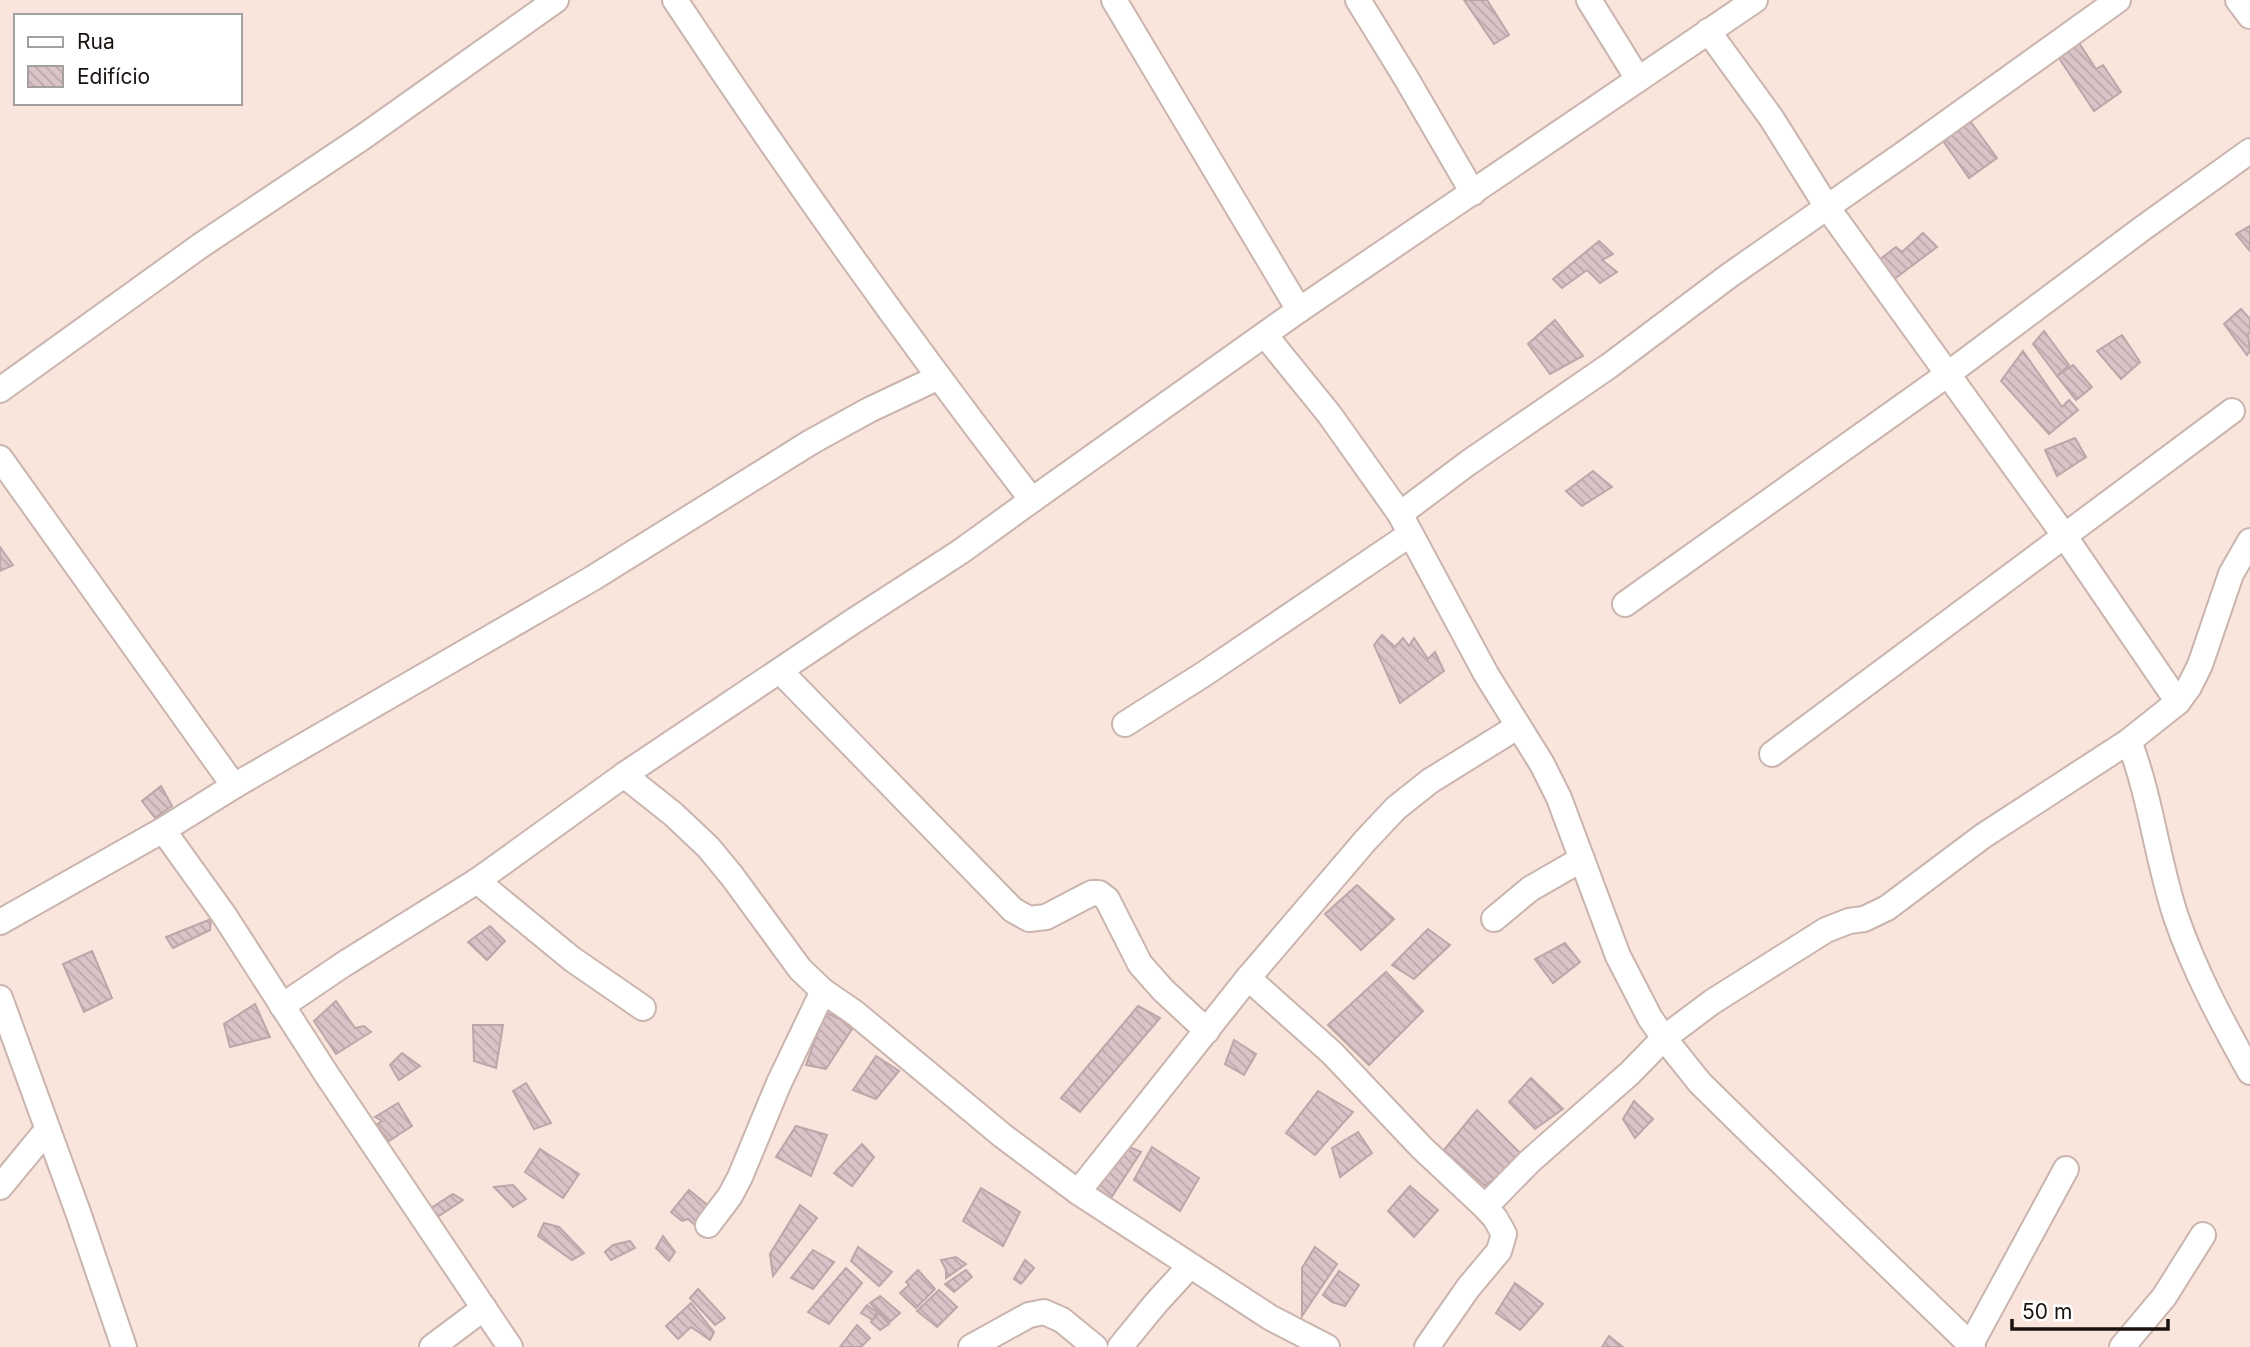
<svg xmlns="http://www.w3.org/2000/svg" width="2250" height="1347" viewBox="0 0 2250 1347" font-family="Inter,sans-serif">
<style>
.building{fill:url(#building-back-hatch);stroke:#bca6aa;stroke-width:2}
.lines{fill:none;stroke-linecap:round;stroke-linejoin:round}
.street-casing{stroke:#c9b5ad;stroke-width:28}
.street{stroke:#fff;stroke-width:24}
</style>
<defs>
<pattern id="building-back-hatch" width="6" height="6" patternUnits="userSpaceOnUse" patternTransform="scale(1.75)"><rect width="6" height="6" fill="#dbc4c8"/><path d="M-1 5l2 2M0 0l6 6M5-1l2 2" fill="none" stroke="#bba7ab"/></pattern>
</defs>
<rect width="100%" height="100%" fill="#fae5dd"/>
<g class="building">
<polygon points="1464,0 1487,0 1509,35 1494,44"/>
<polygon points="2072,32 2096,69 2103,65 2121,92 2094,111 2051,46"/>
<polygon points="1968,118 1997,158 1969,178 1941,138"/>
<polygon points="2250,226 2250,251 2236,234"/>
<polygon points="1923,233 1937,247 1885,286 1875,263 1896,247 1902,252"/>
<polygon points="1599,241 1613,254 1602,260 1617,272 1600,283 1587,270 1562,288 1553,279"/>
<polygon points="2241,309 2250,319 2250,333 2248,334 2250,351 2247,355 2224,324"/>
<polygon points="1555,320 1583,356 1550,374 1528,344"/>
<polygon points="2044,331 2069,365 2057,376 2033,344"/>
<polygon points="2122,335 2140,362 2121,379 2097,351"/>
<polygon points="2023,351 2062,407 2069,400 2078,410 2049,434 2001,381"/>
<polygon points="2073,365 2092,387 2076,400 2057,376"/>
<polygon points="2075,438 2086,457 2057,476 2045,450"/>
<polygon points="1593,471 1612,487 1582,506 1566,491"/>
<polygon points="0,547 13,565 0,571"/>
<polygon points="1382,635 1395,647 1403,638 1409,646 1414,638 1428,659 1435,652 1444,671 1400,703 1374,645"/>
<polygon points="161,786 172,806 155,818 142,801"/>
<polygon points="1357,885 1394,919 1361,950 1325,914"/>
<polygon points="211,919 210,930 173,948 166,937"/>
<polygon points="490,926 505,941 487,960 468,942"/>
<polygon points="1428,929 1450,945 1414,979 1392,965"/>
<polygon points="1565,943 1580,962 1553,983 1535,959"/>
<polygon points="92,951 112,998 84,1012 63,964"/>
<polygon points="1386,972 1423,1011 1369,1065 1328,1025"/>
<polygon points="336,1001 355,1028 364,1026 371,1032 336,1054 314,1021"/>
<polygon points="255,1004 270,1037 230,1047 224,1024"/>
<polygon points="1138,1006 1160,1018 1080,1112 1061,1098"/>
<polygon points="825,1012 854,1026 826,1069 806,1065"/>
<polygon points="473,1025 503,1025 496,1068 474,1061"/>
<polygon points="1234,1040 1256,1054 1244,1075 1225,1064"/>
<polygon points="402,1053 420,1066 399,1080 390,1065"/>
<polygon points="876,1056 899,1071 876,1099 853,1090"/>
<polygon points="1531,1078 1563,1109 1535,1129 1509,1102"/>
<polygon points="526,1083 551,1123 534,1129 513,1091"/>
<polygon points="1318,1091 1353,1112 1315,1155 1286,1133"/>
<polygon points="1634,1101 1653,1119 1635,1138 1623,1119"/>
<polygon points="398,1103 412,1126 389,1141 376,1125 382,1121 375,1117"/>
<polygon points="1477,1110 1523,1156 1485,1186 1444,1150"/>
<polygon points="796,1126 827,1135 811,1176 776,1157"/>
<polygon points="1358,1132 1372,1153 1340,1177 1332,1148"/>
<polygon points="862,1144 874,1157 852,1186 834,1173"/>
<polygon points="1125,1145 1141,1152 1111,1198 1092,1186"/>
<polygon points="1152,1147 1199,1178 1180,1211 1134,1180"/>
<polygon points="540,1149 579,1174 563,1198 525,1172"/>
<polygon points="513,1185 526,1199 513,1207 494,1187"/>
<polygon points="1410,1186 1438,1210 1414,1237 1388,1211"/>
<polygon points="981,1188 1020,1212 1003,1246 963,1221"/>
<polygon points="689,1190 711,1208 696,1226 688,1219 682,1221 671,1212"/>
<polygon points="453,1194 463,1200 436,1218 428,1210"/>
<polygon points="800,1205 817,1218 773,1276 770,1254"/>
<polygon points="544,1223 559,1227 584,1253 572,1260 538,1236"/>
<polygon points="663,1236 675,1252 669,1261 656,1248"/>
<polygon points="630,1241 635,1248 611,1260 605,1252 613,1245"/>
<polygon points="858,1247 892,1272 879,1286 851,1261"/>
<polygon points="1315,1247 1337,1264 1302,1316 1302,1268"/>
<polygon points="813,1250 834,1262 813,1289 791,1278"/>
<polygon points="956,1257 966,1264 946,1278 946,1270 941,1260"/>
<polygon points="1025,1260 1034,1268 1021,1284 1014,1279"/>
<polygon points="846,1268 862,1283 829,1324 808,1312"/>
<polygon points="918,1270 935,1289 916,1308 900,1293 909,1285 906,1282"/>
<polygon points="966,1270 972,1277 954,1292 945,1284"/>
<polygon points="1339,1271 1359,1285 1345,1306 1332,1302 1323,1295"/>
<polygon points="1515,1283 1543,1304 1520,1330 1496,1313"/>
<polygon points="698,1289 725,1318 715,1325 690,1298"/>
<polygon points="939,1290 957,1307 937,1327 917,1311"/>
<polygon points="880,1296 900,1313 890,1322 870,1303"/>
<polygon points="691,1303 714,1332 710,1340 691,1327 678,1339 666,1326"/>
<polygon points="867,1305 877,1312 873,1320 861,1313"/>
<polygon points="879,1313 889,1324 880,1330 871,1322"/>
<polygon points="857,1325 870,1338 861,1347 840,1347"/>
<polygon points="1609,1336 1623,1347 1602,1347"/>
</g>
<g class="lines">
<g class="street-casing">
<g id="street">
<path d="M675 0C788 171 907 338 1032 500L1299 310 1755 0"/>
<polyline points="1114,0 1299,310"/>
<polyline points="1358,0 1406,78 1473,193"/>
<polyline points="1589,0 1638,79"/>
<polyline points="2238,0 2250,16"/>
<polyline points="1708,31 1772,119 1827,207 2059,528 2178,702"/>
<polyline points="1265,335 1329,414 1400,514 1486,674 1542,764 1559,798 1618,956 1650,1018 1664,1038 1700,1083 1757,1139 1973,1347"/>
<polyline points="0,390 200,246 363,137 556,0"/>
<polyline points="0,458 234,786"/>
<polyline points="1400,514 1468,463 1609,366 1730,275 1909,150 2118,0"/>
<polyline points="1625,604 1948,374 2143,228 2250,151"/>
<polyline points="780,671 1013,910 1029,919 1046,917 1092,893 1099,893 1107,899 1140,964 1163,990 1207,1031"/>
<polyline points="1125,724 1204,674 1409,535"/>
<path d="M2129 741C2151 798 2157 860 2176 917 2195 972 2222 1022 2250 1072"/>
<polyline points="1772,754 2232,411"/>
<polyline points="624,775 673,814 708,847 732,876 800,969 823,991 855,1013 1003,1136 1078,1192 1271,1318 1327,1347"/>
<polyline points="163,830 224,915 327,1075 510,1347"/>
<polyline points="477,881 572,959 643,1008"/>
<polyline points="1494,919 1530,889 1582,859"/>
<polyline points="0,922 163,830 234,786 593,578 811,442 869,410 939,377"/>
<polyline points="1248,978 1332,1053 1422,1148 1485,1207 1495,1218 1504,1234 1499,1251 1468,1288 1427,1347"/>
<polyline points="0,998 79,1215 124,1347"/>
<polyline points="282,1006 344,964 477,881 624,775 852,622 960,552 1032,500"/>
<polyline points="0,1187 47,1130"/>
<polyline points="1078,1192 1248,978 1365,841 1396,808 1430,781 1517,727"/>
<polyline points="1485,1207 1530,1161 1630,1073 1664,1038 1712,1002 1826,930 1849,921 1864,919 1887,908 1983,836 2129,741 2178,702 2189,687 2200,665 2231,574 2250,541"/>
<polyline points="708,1225 730,1196 740,1177 779,1083 823,991"/>
<polyline points="1971,1344 2066,1169"/>
<polyline points="432,1347 484,1308"/>
<polyline points="971,1347 1029,1315 1044,1312 1062,1320 1095,1347"/>
<polyline points="1120,1347 1156,1303 1190,1266"/>
<polyline points="2122,1347 2164,1297 2203,1235"/>
</g>
</g>
<use href="#street" class="street"/>
</g>
<rect x="14" y="14" width="228" height="91" fill="#ffffff" stroke="#a3a09f" stroke-width="2"/>
<rect x="28" y="37" width="35" height="10" fill="#ffffff" stroke="#a3a09f" stroke-width="2"/>
<text x="77" y="49" font-size="21" fill="#19120f">Rua</text>
<rect x="28" y="66" width="35" height="21" fill="url(#building-back-hatch)" stroke="#a3a09f" stroke-width="2"/>
<text x="77" y="84" font-size="21" fill="#19120f">Edifício</text>
<path d="M2012 1319v10h156v-10" fill="none" stroke="#19120f" stroke-width="3.5"/>
<text x="2022" y="1319" font-size="21" fill="#19120f" stroke="#ffffff" stroke-width="5" paint-order="stroke">50 m</text>
</svg>
